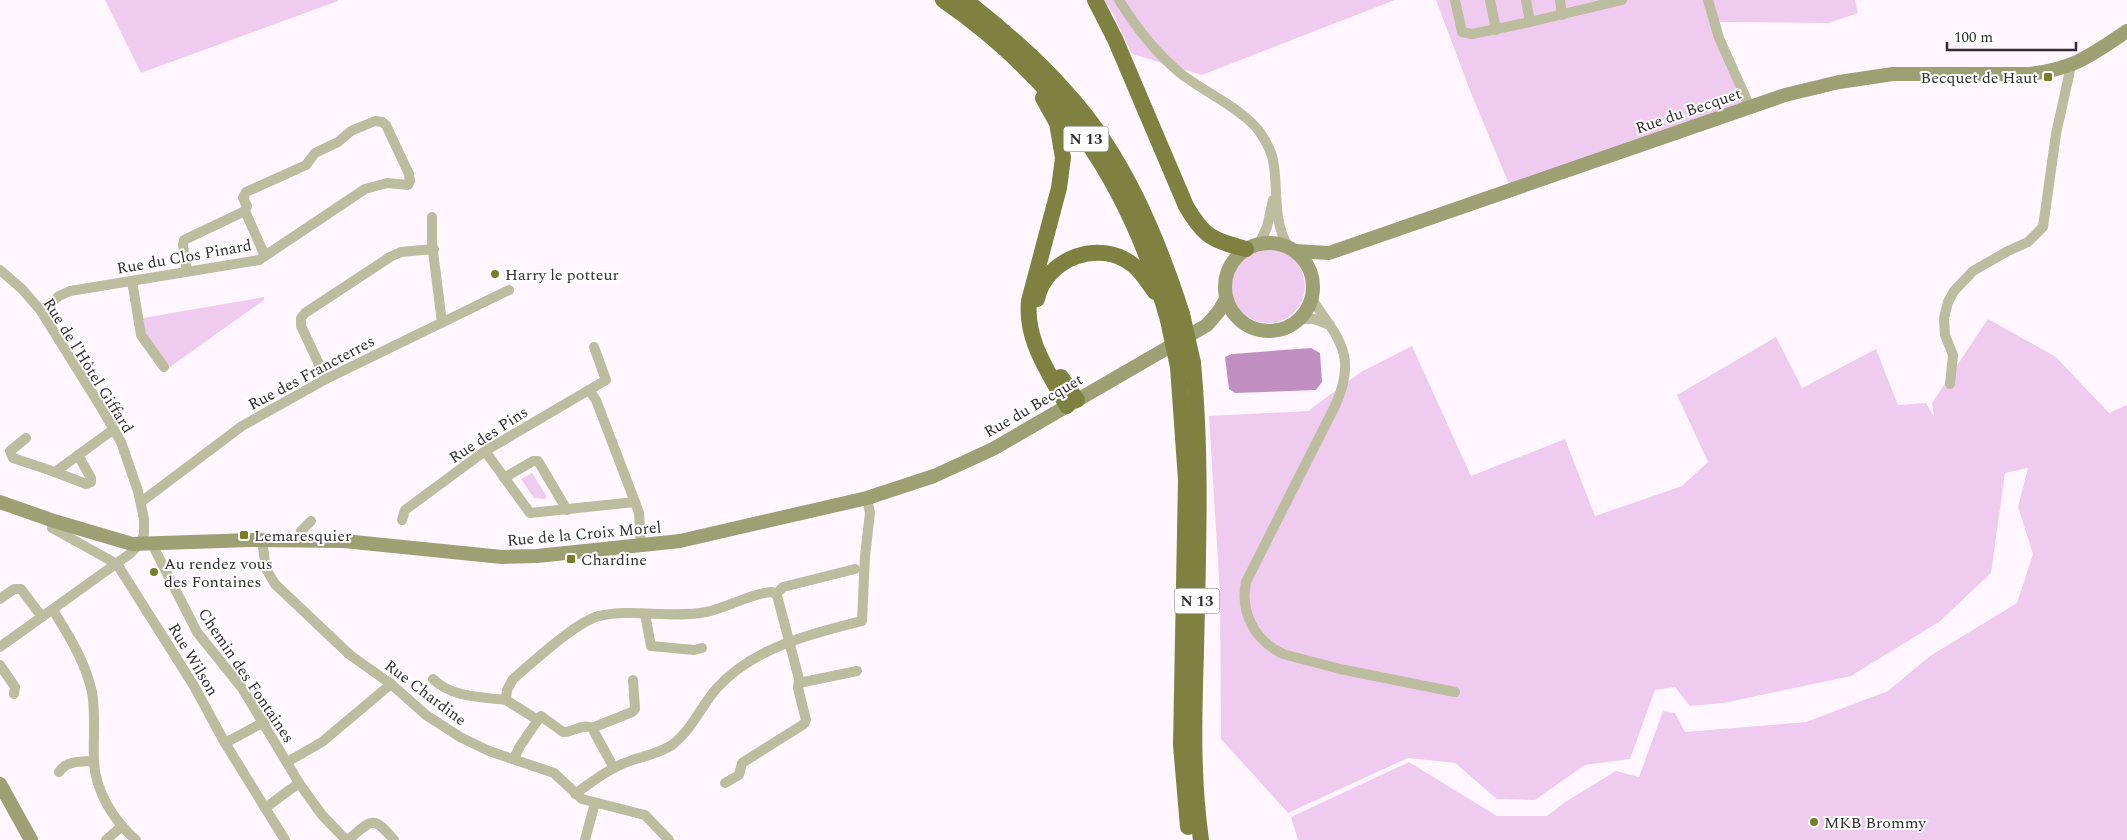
<svg xmlns="http://www.w3.org/2000/svg" width="2127" height="840" viewBox="0 0 2127 840" font-family="Spectral,serif">
<style>
.green{fill:#f0cbf0}
.water{fill:#c18ec2}
.lines{fill:none;stroke-linecap:round;stroke-linejoin:round}
.minor{stroke:#bbbd9e;stroke-width:10}
.secondary{stroke:#9da072;stroke-width:14}
.trunk{stroke:#7e8140;stroke-width:16}
.trunk-bridge{stroke:#7e8140;stroke-width:16}
.poi-dot{fill:#797c25;stroke:#fff;stroke-width:2}
.labels{text-anchor:middle;stroke-width:4;stroke-linejoin:round;paint-order:stroke}
.shield{fill:#fff;stroke:#6f6c6f;stroke-width:1}
.shield-label{font-size:15px;font-weight:bold;fill:#312d31}
.poi-label{font-size:16px;fill:#312d31;stroke:#fff;text-anchor:start}
.street-label{font-size:16px;fill:#312d31;stroke:#fff}
</style>
<rect width="100%" height="100%" fill="#fff6ff"/>
<g class="green">
<polygon points="105,0 338,0 338,1 141,73"/>
<polygon points="1103,0 1395,0 1202,75 1132,54 1112,12"/>
<polygon points="1436,0 1855,0 1858,13 1829,23 1714,22 1750,107 1511,189 1471,93"/>
<circle cx="1268" cy="286" r="37"/>
<polygon points="264,297 264,300 170,367 145,333 143,318"/>
<polygon points="1988,319 2056,357 2109,413 2127,405 2127,840 1298,840 1291,817 1409,762 1497,816 1547,816 1565,802 1616,771 1639,777 1663,711 1675,713 1685,732 1806,722 1888,691 1930,656 2017,603 2033,554 2018,507 2028,468 2005,473 1991,573 1939,622 1851,676 1724,703 1690,706 1675,687 1655,690 1630,759 1585,765 1535,800 1497,799 1455,763 1408,758 1288,813 1221,739 1220,593 1209,416 1308,411 1361,372 1412,346 1471,476 1565,439 1595,516 1682,486 1708,462 1677,395 1776,337 1802,388 1876,349 1898,405 1926,403 1934,417 1932,403"/>
<polygon points="532,473 547,497 545,499 534,498 521,479"/>
</g>
<polygon class="water" points="1311,348 1320,353 1322,382 1316,390 1235,393 1229,389 1225,357 1232,354"/>
<g class="lines">
<g class="minor">
<path d="M1119 0C1135 26 1156 53 1180 73 1201 90 1244 110 1259 131 1266 141 1273 154 1274 166 1278 195 1273 220 1288 247"/>
<polyline points="1455,0 1462,32 1472,34 1530,22 1622,0"/>
<polyline points="1490,0 1496,30"/>
<polyline points="1526,0 1530,22"/>
<polyline points="1560,0 1562,15"/>
<polyline points="1708,0 1719,38 1750,107"/>
<polyline points="245,211 265,256"/>
<polyline points="432,217 432,243 442,323"/>
<polyline points="1259,244 1267,227 1273,200"/>
<polyline points="0,270 22,289 41,311 99,404 121,442 138,491 144,519 144,534 142,540 131,553 0,647"/>
<polyline points="132,281 141,335 164,367"/>
<path d="M1311 298C1339 339 1358 356 1335 406L1246 582C1240 612 1254 640 1283 654L1340 669 1455 692"/>
<polyline points="41,311 59,296 70,291 259,260 365,189 387,183 408,185 410,181 409,174 386,125 382,122 375,121 351,131 338,142 315,153 306,165 246,192 243,198 247,206 245,211 184,240 183,245 187,272"/>
<polyline points="1300,319 1314,319 1330,325"/>
<polyline points="326,379 301,326 301,318 305,313 390,257 401,252 434,249"/>
<polyline points="1950,384 1953,355 1945,335 1944,318 1948,302 1954,291 1973,271 2008,251 2028,242 2043,227 2056,134 2071,66"/>
<polyline points="589,390 606,380 594,347"/>
<polyline points="26,438 10,451 13,458 55,472 114,429"/>
<polyline points="485,451 530,513 635,502"/>
<polyline points="55,472 86,484 91,482 91,478 78,455"/>
<polyline points="504,478 533,461 538,461 567,510"/>
<polyline points="141,502 242,426 326,379 509,290"/>
<polyline points="402,520 405,510 485,451 589,390 596,400 635,502 639,513 641,547"/>
<polyline points="54,521 52,528 117,564 194,686 225,743 285,840"/>
<polyline points="262,540 266,569 275,584 350,655 391,684 426,715 460,737 489,751 554,773 582,799 645,815 669,840"/>
<polyline points="300,540 301,531 311,521"/>
<polyline points="155,543 155,550 197,632 242,688 299,783 322,815 346,840"/>
<polyline points="776,594 783,587 855,569"/>
<polyline points="0,599 14,589 21,589 42,617"/>
<path d="M53 610C69 636 85 661 92 692 96 715 93 738 94 761 95 791 114 821 136 840"/>
<polyline points="645,614 651,646 694,650 702,648"/>
<polyline points="0,665 15,687 14,694"/>
<path d="M433 679C452 698 482 697 506 700"/>
<polyline points="799,683 857,671"/>
<polyline points="592,728 632,712 635,709 633,680"/>
<polyline points="225,743 264,722"/>
<polyline points="514,758 520,746 538,720"/>
<polyline points="287,762 322,742 391,684"/>
<path d="M614 768 592 728C582 723 572 733 563 732L541 716 538 720 506 700 507 690 513 679C532 663 577 621 599 616 631 608 672 619 706 612 727 608 751 593 772 592L776 594 778 599 799 679 798 688 806 720 804 724 742 763 739 775 725 783"/>
<path d="M59 772C67 760 81 762 94 761"/>
<path d="M575 794C592 782 609 768 630 761 644 756 660 753 672 745 692 730 701 706 717 688 754 647 811 634 862 621L865 556 870 513 867 498"/>
<polyline points="265,808 299,783"/>
<polyline points="106,840 122,826"/>
<path d="M348 840C372 820 372 814 394 840"/>
<polyline points="585,840 595,803"/>
</g>
<g class="secondary">
<circle cx="1269" cy="287" r="44"/>
<path d="M1295 251 1329 253 1785 95 1839 82 1893 74H2028C2074 69 2090 56 2127 31"/>
<polyline points="0,502 54,521 132,544 251,540 344,541 502,557 537,556 680,541 867,498 934,476 993,449 1207,325 1219,311 1226,299"/>
<polyline points="0,784 31,840"/>
</g>
<g class="trunk">
<path d="M943 0C1061 82 1129 182 1168 320"/>
<path d="M965 0C1001 28 1036 58 1066 92 1123 154 1157 236 1182 314"/>
<path d="M1095 0 1115 39 1186 206C1204 237 1212 240 1246 249"/>
<path d="M1043 98 1057 123 1063 158 1059 188 1029 301C1025 341 1049 372 1067 406"/>
<path d="M1037 299C1046 258 1100 238 1133 265 1142 272 1148 283 1155 292"/>
<path d="M1193 363C1202 459 1198 554 1196 651 1194 714 1192 777 1201 840"/>
<polyline points="1178,367 1186,480 1181,745 1188,827"/>
<polyline points="1061,377 1077,400"/>
</g>
<g class="trunk-bridge">
<polyline points="1182,314 1193,363"/>
<polyline points="1168,320 1178,367"/>
</g>
</g>
<g class="poi-dot">
<rect x="2043" y="72" width="10" height="10" rx="2.5"/>
<circle cx="495" cy="274" r="5"/>
<rect x="239" y="530" width="10" height="10" rx="2.5"/>
<rect x="566" y="554" width="10" height="10" rx="2.5"/>
<circle cx="154" cy="572" r="5"/>
<circle cx="1814" cy="822" r="5"/>
</g>
<g class="labels">
<g class="shield">
<rect x="1063.5" y="126.5" width="45" height="25" rx="4"/>
<rect x="1174.5" y="588.5" width="45" height="25" rx="4"/>
</g>
<g class="shield-label">
<text x="1086" y="144">N 13</text>
<text x="1197" y="606">N 13</text>
</g>
<g class="poi-label">
<text x="2038" y="83" text-anchor="end">Becquet de Haut</text>
<text x="505" y="280">Harry le potteur</text>
<text x="254" y="541">Lemaresquier</text>
<text x="581" y="565">Chardine</text>
<text x="164" y="569">Au rendez vous<tspan x="164" dy="18">des Fontaines</tspan></text>
<text x="1824" y="828">MKB Brommy</text>
</g>
<g class="street-label">
<text transform="translate(1688 110) rotate(-19)" y="6">Rue du Becquet</text>
<text transform="translate(184 256) rotate(-10)" y="6">Rue du Clos Pinard</text>
<text transform="translate(89 365) rotate(58)" y="6">Rue de l'Hôtel Giffard</text>
<text transform="translate(311 372) rotate(-28)" y="6">Rue des Francterres</text>
<text transform="translate(1033 405) rotate(-30)" y="6">Rue du Becquet</text>
<text transform="translate(488 434) rotate(-33)" y="6">Rue des Pins</text>
<text transform="translate(584 533) rotate(-5)" y="6">Rue de la Croix Morel</text>
<text transform="translate(194 659) rotate(59)" y="6">Rue Wilson</text>
<text transform="translate(247 675) rotate(56)" y="6">Chemin des Fontaines</text>
<text transform="translate(426 692) rotate(37)" y="6">Rue Chardine</text>
</g>
</g>
<path d="M1947 42v8h129v-8" fill="none" stroke="#312d31" stroke-width="2.5"/>
<text x="1954" y="42" font-size="15" fill="#312d31" stroke="#ffffff" stroke-width="4" paint-order="stroke">100 m</text>
</svg>
